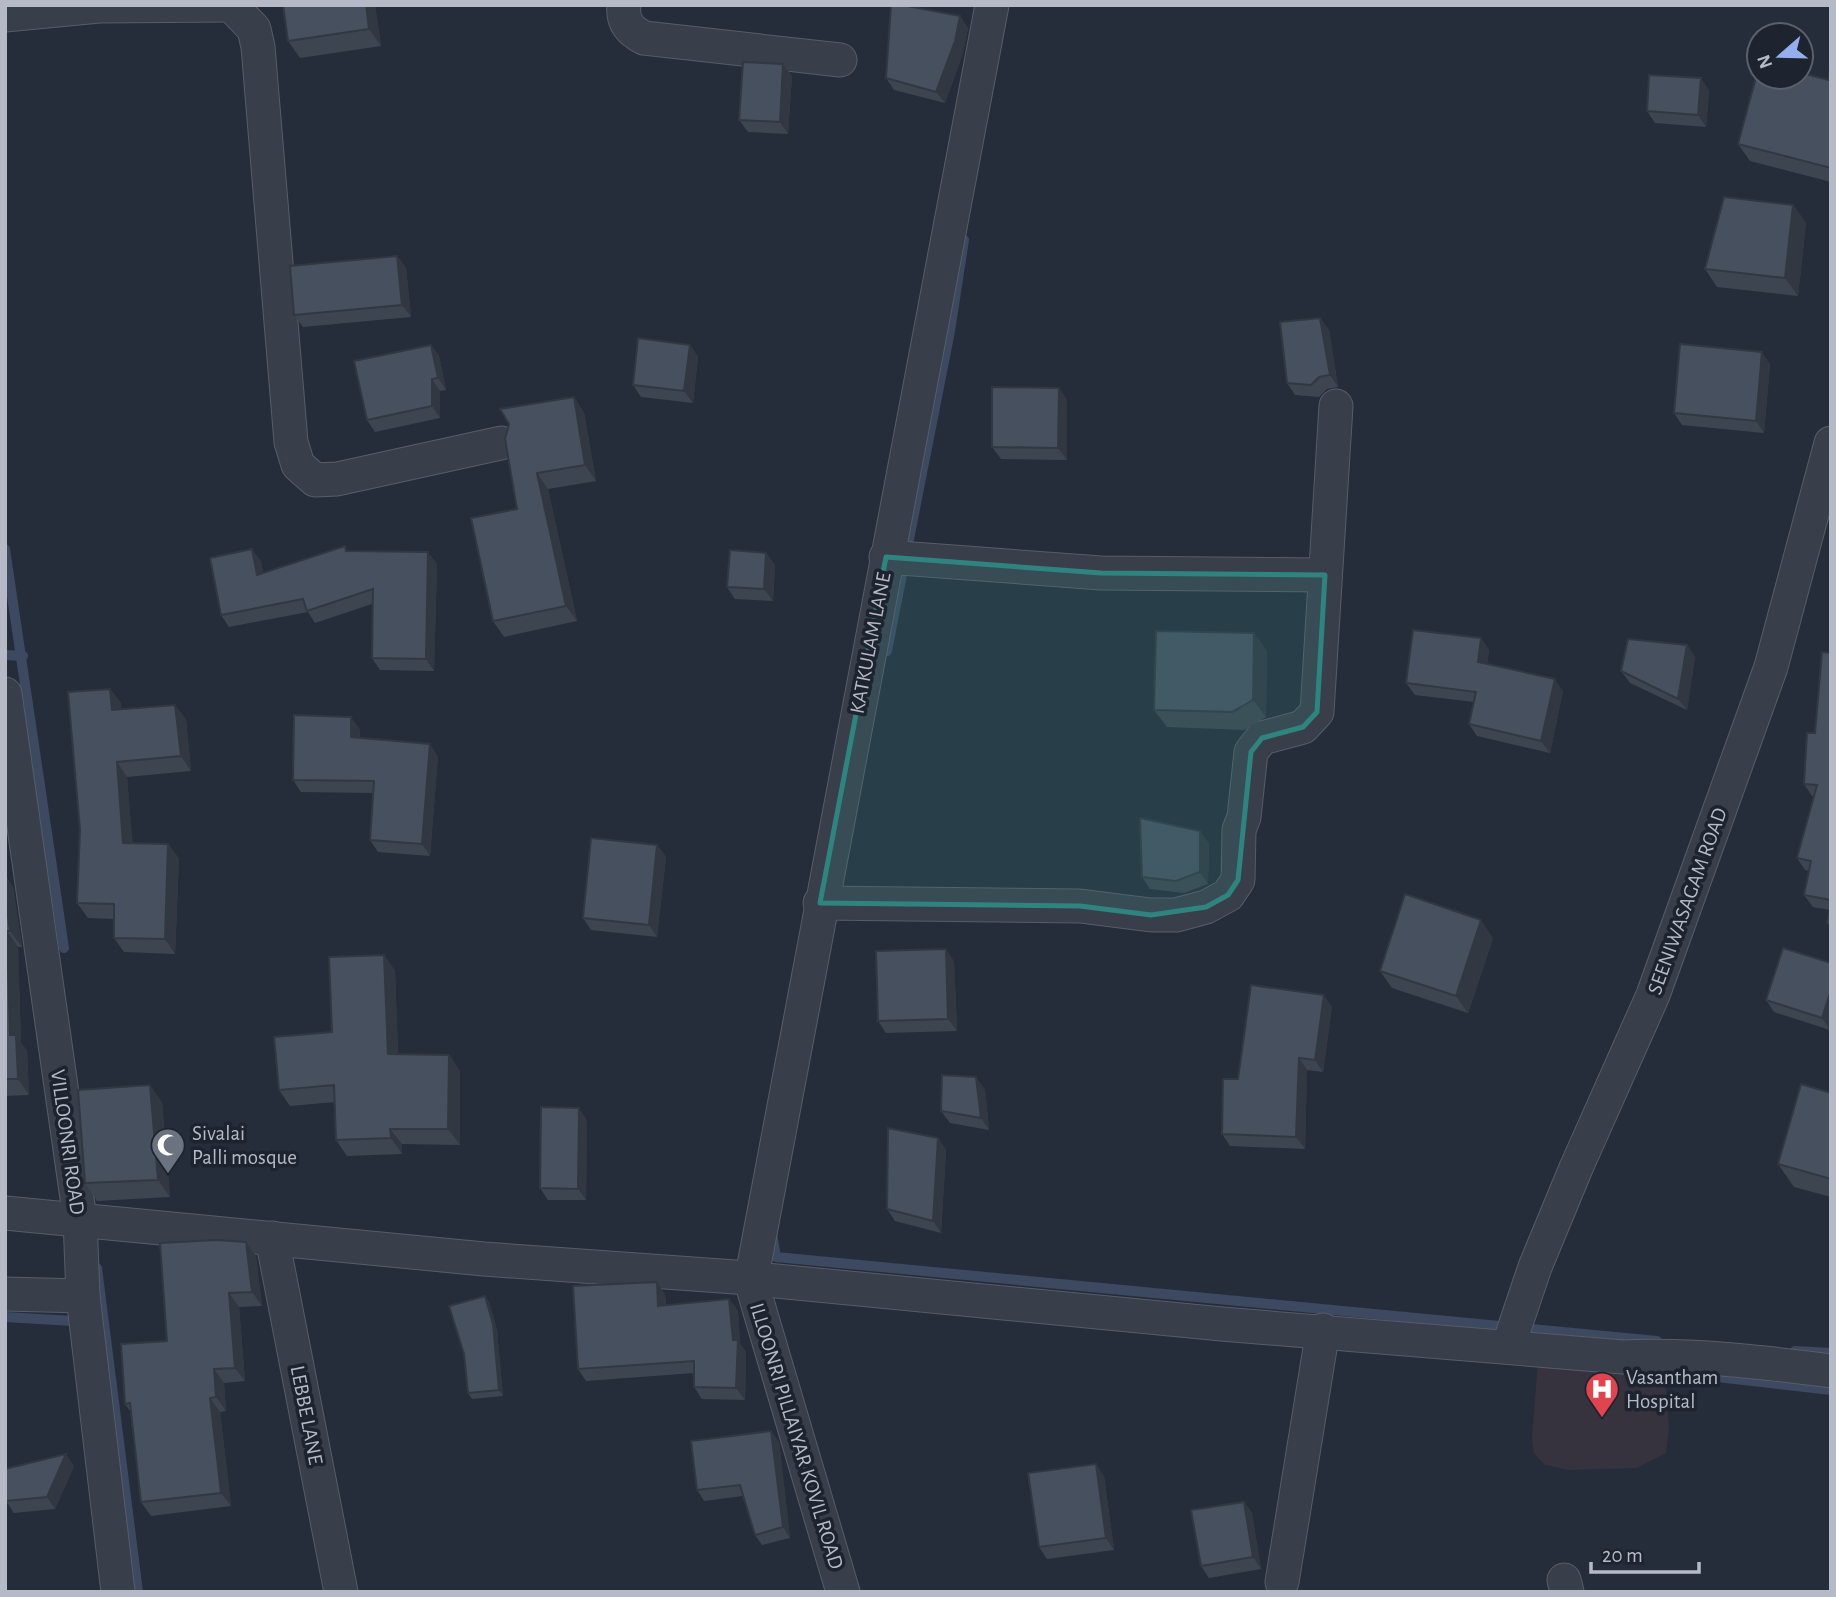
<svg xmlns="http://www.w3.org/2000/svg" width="1836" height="1597" viewBox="0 0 1836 1597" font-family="'Alegreya Sans',sans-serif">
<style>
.medical{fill:#36333f}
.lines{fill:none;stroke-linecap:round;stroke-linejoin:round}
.stream{stroke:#3d4961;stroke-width:10}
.street-casing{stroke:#575d68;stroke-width:35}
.street{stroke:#393f4a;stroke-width:33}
.wall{fill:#3d4551}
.shaded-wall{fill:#323842}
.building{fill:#47505e;stroke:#323842;stroke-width:2}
.marked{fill:#308480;fill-opacity:0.2;stroke:#308480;stroke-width:5;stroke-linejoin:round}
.labels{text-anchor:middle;stroke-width:7;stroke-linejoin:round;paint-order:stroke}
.street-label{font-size:21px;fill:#b5bac6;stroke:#1e242f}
.poi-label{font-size:21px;fill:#b5bac6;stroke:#1e242f;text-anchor:start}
</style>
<rect width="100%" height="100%" fill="#262d3a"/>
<polygon class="medical" points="1539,1350 1663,1355 1669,1428 1666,1453 1636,1468 1569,1470 1545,1465 1534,1453 1532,1438"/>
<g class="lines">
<g class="stream">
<polyline points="5,549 64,948"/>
<polyline points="887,651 950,331 964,240"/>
<polyline points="5,655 23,656"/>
<polyline points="772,1234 776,1257 1657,1341"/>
<polyline points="97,1268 138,1592"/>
<polyline points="5,1317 73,1321"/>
<polyline points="1795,1351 1831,1353"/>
<polyline points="1674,1372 1831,1390"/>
</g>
<g class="street-casing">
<g id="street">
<path d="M624 5C622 22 630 31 644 38L840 60"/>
<polyline points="232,6 254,29 258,47 291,442 298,465 315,480 337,479 501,443"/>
<polyline points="5,15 99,6 232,5"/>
<polyline points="886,557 1101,573 1325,575"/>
<polyline points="5,694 80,1219 83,1296 118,1592"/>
<polyline points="820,903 1080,906 1151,915 1176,915 1206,907 1228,895 1238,880 1239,830 1244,817 1251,752 1262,738 1303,727 1317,712 1336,406"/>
<path d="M5 1213 484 1259 735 1277 1222 1324 1623 1357C1693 1354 1762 1362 1831 1371"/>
<polyline points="272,1238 341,1592"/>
<polyline points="5,1294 83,1296"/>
<polyline points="1508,1347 1535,1267 1576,1168 1653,995 1771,667 1831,443"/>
<polyline points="1564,1580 1567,1592"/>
<polyline points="1282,1582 1323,1330"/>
<polyline points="843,1592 751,1281 992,5"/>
</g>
</g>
<use href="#street" class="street"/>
</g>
<g class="wall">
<polygon points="283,5 375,5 381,46 300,58 288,41"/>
<polygon points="960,16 968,28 963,53 945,103 894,90 886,78"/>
<polygon points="1831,52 1831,182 1750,161 1738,144 1829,80"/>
<polygon points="783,64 792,76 788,134 748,132 739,120"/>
<polygon points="1709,90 1706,127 1655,123 1647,111"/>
<polygon points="1793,205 1806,223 1798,296 1717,287 1705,269"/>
<polygon points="397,256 406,268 411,317 303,327 294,315"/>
<polygon points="1320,318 1329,330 1338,387 1327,389 1319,397 1295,395 1287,383"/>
<polygon points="431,345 439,356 446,390 440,391 440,418 375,432 367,420"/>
<polygon points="690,345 698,357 693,403 641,397 633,385"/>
<polygon points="1770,364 1764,433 1682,425 1674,413"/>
<polygon points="1059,388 1067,400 1067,460 1001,459 992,447"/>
<polygon points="574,397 584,413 596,481 548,489 577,621 504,637 493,621 517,509"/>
<polygon points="348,551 437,564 434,671 380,670 372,658 372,604 315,623 308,612 229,627 221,615 261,561 263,573"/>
<polygon points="766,553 775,565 773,601 735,599 727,587"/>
<polygon points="1254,633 1267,651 1266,717 1244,730 1167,727 1154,710"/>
<polygon points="1481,638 1489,650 1487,664 1563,691 1550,753 1477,736 1469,724 1474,702 1415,695 1406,683"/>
<polygon points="1687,645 1695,657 1687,710 1630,683 1621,671"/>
<polygon points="1831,653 1831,928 1827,923 1830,910 1813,907 1804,895 1809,871 1805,870 1797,858 1814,796 1812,796 1804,784 1815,733"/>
<polygon points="110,689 121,703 121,709 186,719 191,771 127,777 132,843 168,844 179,859 175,954 124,952 114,938 114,919 88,918 77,903 80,830"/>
<polygon points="360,729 360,738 438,756 430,856 378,852 370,840 373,793 301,792 293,780"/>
<polygon points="1209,843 1208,884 1184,893 1150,889 1142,877"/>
<polygon points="657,845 666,857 657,937 591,930 583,918"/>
<polygon points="5,875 13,887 22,947 18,947 21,1043 27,1051 29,1095 5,1096"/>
<polygon points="1493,938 1468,1013 1392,988 1380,971"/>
<polygon points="1783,948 1830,1030 1774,1012 1766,1000"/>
<polygon points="384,955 395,971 398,1054 449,1055 460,1071 460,1145 402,1144 402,1154 347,1156 336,1140 335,1102 290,1106 279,1090 332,1032"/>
<polygon points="954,961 957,1031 886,1033 878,1021"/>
<polygon points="1332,1007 1323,1072 1307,1070 1305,1149 1230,1146 1222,1134 1238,1079"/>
<polygon points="985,1089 989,1130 950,1123 941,1111"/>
<polygon points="1831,1093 1831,1197 1794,1187 1778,1164"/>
<polygon points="162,1102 170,1197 97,1201 85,1183"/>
<polygon points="587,1120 586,1200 548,1200 540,1188"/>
<polygon points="938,1138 946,1150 941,1233 895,1221 887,1209"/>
<polygon points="256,1256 262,1306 239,1307 245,1381 224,1383 226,1411 220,1412 231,1506 151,1516 141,1502 130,1411 125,1404 167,1341"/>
<polygon points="665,1294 666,1305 729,1299 738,1311 740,1344 746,1352 745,1400 702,1399 694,1387 694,1373 586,1381 578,1369"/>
<polygon points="485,1296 489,1302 497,1330 503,1396 472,1399 468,1393"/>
<polygon points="779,1442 790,1538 762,1545 755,1535 743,1496 704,1501 697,1490"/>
<polygon points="74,1466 55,1509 14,1513 6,1501"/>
<polygon points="1104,1476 1114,1550 1047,1559 1039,1547"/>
<polygon points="1244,1502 1252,1513 1261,1569 1209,1578 1201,1566"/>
</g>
<g class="shaded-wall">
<polygon points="366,5 375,5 381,46 369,29"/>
<polygon points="960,16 968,28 963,53 945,103 936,92"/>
<polygon points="783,64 792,76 788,134 780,122"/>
<polygon points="1701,78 1709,90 1706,127 1698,115"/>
<polygon points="1793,205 1806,223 1798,296 1785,278"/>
<polygon points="397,256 406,268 411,317 402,305"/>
<polygon points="1320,318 1329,330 1338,387 1330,375"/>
<polygon points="431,345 439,356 446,390 438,378"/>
<polygon points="690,345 698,357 693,403 684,391"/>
<polygon points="1762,352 1770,364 1764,433 1756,421"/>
<polygon points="432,379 440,391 440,418 432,406"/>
<polygon points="1059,388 1067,400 1067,460 1058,448"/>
<polygon points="574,397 584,413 596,481 585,465"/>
<polygon points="537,473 548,489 577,621 566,606"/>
<polygon points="252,549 261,561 266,587 257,575"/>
<polygon points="428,552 437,564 434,671 426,659"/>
<polygon points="766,553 775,565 773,601 764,589"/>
<polygon points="1254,633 1267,651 1266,717 1253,700"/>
<polygon points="1481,638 1489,650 1486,673 1478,662"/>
<polygon points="1687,645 1695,657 1687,710 1678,699"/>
<polygon points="1555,679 1563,691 1550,753 1541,741"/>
<polygon points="110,689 121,703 123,725 112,710"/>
<polygon points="175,705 186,719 191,771 181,756"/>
<polygon points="351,717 360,729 359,749 351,737"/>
<polygon points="430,744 438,756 430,856 422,844"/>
<polygon points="117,762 127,777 134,857 123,843"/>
<polygon points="1200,831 1209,843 1208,884 1200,872"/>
<polygon points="168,844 179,859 175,954 165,939"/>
<polygon points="657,845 666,857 657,937 649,925"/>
<polygon points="5,875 13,887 22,947 10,931 5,895"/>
<polygon points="1481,920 1493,938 1468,1013 1456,996"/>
<polygon points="7,931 18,947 21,1043 27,1051 29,1095 18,1079 10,1035"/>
<polygon points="946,949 954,961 957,1031 948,1019"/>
<polygon points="384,955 395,971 399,1070 388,1054"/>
<polygon points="1831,990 1830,1030 1822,1018"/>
<polygon points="1324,995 1332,1007 1323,1072 1315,1060"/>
<polygon points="449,1055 460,1071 460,1145 448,1129"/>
<polygon points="1299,1058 1307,1070 1305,1149 1296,1137"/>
<polygon points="976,1077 985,1089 989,1130 981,1118"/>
<polygon points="150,1085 162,1102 170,1197 158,1180"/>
<polygon points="579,1108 587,1120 586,1200 578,1189"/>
<polygon points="390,1129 402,1144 402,1154 391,1138"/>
<polygon points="938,1138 946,1150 941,1233 933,1221"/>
<polygon points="246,1242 256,1256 262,1306 252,1292"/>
<polygon points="657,1282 665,1294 666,1318 658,1306"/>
<polygon points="229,1293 239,1307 245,1381 235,1368"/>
<polygon points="485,1296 489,1302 497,1330 503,1396 499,1390"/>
<polygon points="729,1299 738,1311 740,1344 746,1352 745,1400 736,1388"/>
<polygon points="214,1369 224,1383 226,1411 216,1397"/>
<polygon points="210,1398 220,1412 231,1506 221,1493"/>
<polygon points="771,1431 779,1442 790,1538 783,1527"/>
<polygon points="66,1454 74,1466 55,1509 47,1497"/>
<polygon points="1096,1464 1104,1476 1114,1550 1106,1538"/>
<polygon points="1244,1502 1252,1513 1261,1569 1253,1557"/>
</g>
<g class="building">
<polygon points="283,5 366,5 369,29 288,41"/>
<polygon points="891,5 902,5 960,16 955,41 936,92 886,78"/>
<polygon points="1831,52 1831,168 1738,144 1759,66 1759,77 1801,77 1801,73 1829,80"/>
<polygon points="743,62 783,64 780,122 739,120"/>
<polygon points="1649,75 1701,78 1698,115 1647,111"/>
<polygon points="1724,197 1793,205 1785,278 1705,269"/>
<polygon points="397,256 402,305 294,315 290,266"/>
<polygon points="1320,318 1330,375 1319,377 1311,385 1287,383 1280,322"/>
<polygon points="638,338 690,345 684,391 633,385"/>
<polygon points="1680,344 1762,352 1756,421 1674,413"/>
<polygon points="431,345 438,378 432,379 432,406 367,420 354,361"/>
<polygon points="992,387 1059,388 1058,448 992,447"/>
<polygon points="574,397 585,465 537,473 566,606 493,621 471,518 517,509 505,439 509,424 500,409"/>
<polygon points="345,546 346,551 428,552 426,659 372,658 373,589 307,611 303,599 221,615 210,558 252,549 257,575"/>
<polygon points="730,550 766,553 764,589 727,587"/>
<polygon points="1413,630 1481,638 1478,662 1555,679 1541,741 1469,724 1476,692 1406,683"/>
<polygon points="1156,631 1254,633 1253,700 1232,712 1154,710"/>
<polygon points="1628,639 1687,645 1678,699 1621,671"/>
<polygon points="1822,652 1831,653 1831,900 1804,895 1811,861 1797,858 1817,785 1804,784 1807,733 1815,733"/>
<polygon points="110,689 112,710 175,705 181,756 117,762 123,843 168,844 165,939 114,938 114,904 77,903 80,830 68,692"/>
<polygon points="294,715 351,717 351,737 430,744 422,844 370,840 374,781 293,780"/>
<polygon points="1140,818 1200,831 1200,872 1176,881 1142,877"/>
<polygon points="591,838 657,845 649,925 583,918"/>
<polygon points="1405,894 1481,920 1456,996 1380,971"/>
<polygon points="5,895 10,931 7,931 10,1035 16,1035 18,1079 5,1079"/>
<polygon points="1831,905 1831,924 1827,923"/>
<polygon points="1783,948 1831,963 1831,990 1822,1018 1766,1000"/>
<polygon points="946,949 948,1019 878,1021 876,951"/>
<polygon points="384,955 388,1054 449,1055 448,1129 390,1129 391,1138 336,1140 334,1085 279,1090 274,1037 332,1032 329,957"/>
<polygon points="1251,985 1324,995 1315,1060 1299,1058 1296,1137 1222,1134 1223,1079 1238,1079"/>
<polygon points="942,1075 976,1077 981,1118 941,1111"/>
<polygon points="1801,1084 1831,1093 1831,1179 1778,1164"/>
<polygon points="150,1085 158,1180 85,1183 78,1090"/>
<polygon points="541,1107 579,1108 578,1189 540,1188"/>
<polygon points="888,1128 938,1138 933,1221 887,1209"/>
<polygon points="216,1240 246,1242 252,1292 229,1293 235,1368 214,1369 216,1397 210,1398 221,1493 141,1502 130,1403 125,1404 121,1344 167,1341 160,1243"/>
<polygon points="657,1282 658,1306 729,1299 733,1340 738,1340 736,1388 694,1387 694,1361 578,1369 573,1286"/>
<polygon points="485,1296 493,1324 499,1390 468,1393 464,1354 449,1306"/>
<polygon points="771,1431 783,1527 755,1535 740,1485 697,1490 691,1441"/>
<polygon points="66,1454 47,1497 6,1501 5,1469"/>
<polygon points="1096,1464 1106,1538 1039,1547 1028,1473"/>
<polygon points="1244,1502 1253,1557 1201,1566 1191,1510"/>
</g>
<path class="marked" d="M886 557 1101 573 1325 575 1317 712 1303 727 1262 738 1251 752 1238 880 1228 895 1206 907 1151 915 1080 906 820 903Z"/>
<defs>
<g id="mosque-pin" transform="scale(1.75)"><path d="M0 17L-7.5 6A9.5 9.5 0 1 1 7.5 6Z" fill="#6b7280" stroke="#1e242f"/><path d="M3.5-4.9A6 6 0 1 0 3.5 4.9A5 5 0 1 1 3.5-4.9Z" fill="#fff"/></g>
<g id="hospital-pin" transform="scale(1.75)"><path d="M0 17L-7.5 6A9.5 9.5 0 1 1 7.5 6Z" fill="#e0444e" stroke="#1e242f"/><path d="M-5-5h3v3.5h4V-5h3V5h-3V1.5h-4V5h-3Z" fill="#fff"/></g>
</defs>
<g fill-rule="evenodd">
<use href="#mosque-pin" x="168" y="1145"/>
<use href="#hospital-pin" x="1602" y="1389"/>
</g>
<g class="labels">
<g class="street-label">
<text transform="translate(870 643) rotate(-79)" y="7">KATKULAM LANE</text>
<text transform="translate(1687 901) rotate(-70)" y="7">SEENIWASAGAM ROAD</text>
<text transform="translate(68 1142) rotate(82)" y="7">VILLOONRI ROAD</text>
<text transform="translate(307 1415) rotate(79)" y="7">LEBBE LANE</text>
<text transform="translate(797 1436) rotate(73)" y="7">ILLOONRI PILLAIYAR KOVIL ROAD</text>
</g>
<g class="poi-label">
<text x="192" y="1140">Sivalai<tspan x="192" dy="24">Palli mosque</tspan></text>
<text x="1626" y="1384">Vasantham<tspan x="1626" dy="24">Hospital</tspan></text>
</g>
</g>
<rect width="1836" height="1597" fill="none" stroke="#b5bac6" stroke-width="14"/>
<g transform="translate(1780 56) rotate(250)"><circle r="33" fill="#1e242f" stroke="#5a606b" stroke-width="2"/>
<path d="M0-5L12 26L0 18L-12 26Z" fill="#93afed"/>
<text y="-10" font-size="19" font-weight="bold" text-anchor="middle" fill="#b5bac6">N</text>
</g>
<path d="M1591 1562v10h108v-10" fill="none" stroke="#b5bac6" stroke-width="3.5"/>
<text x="1602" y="1562" font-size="21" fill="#b5bac6" stroke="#1e242f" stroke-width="5" paint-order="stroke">20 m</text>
</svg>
